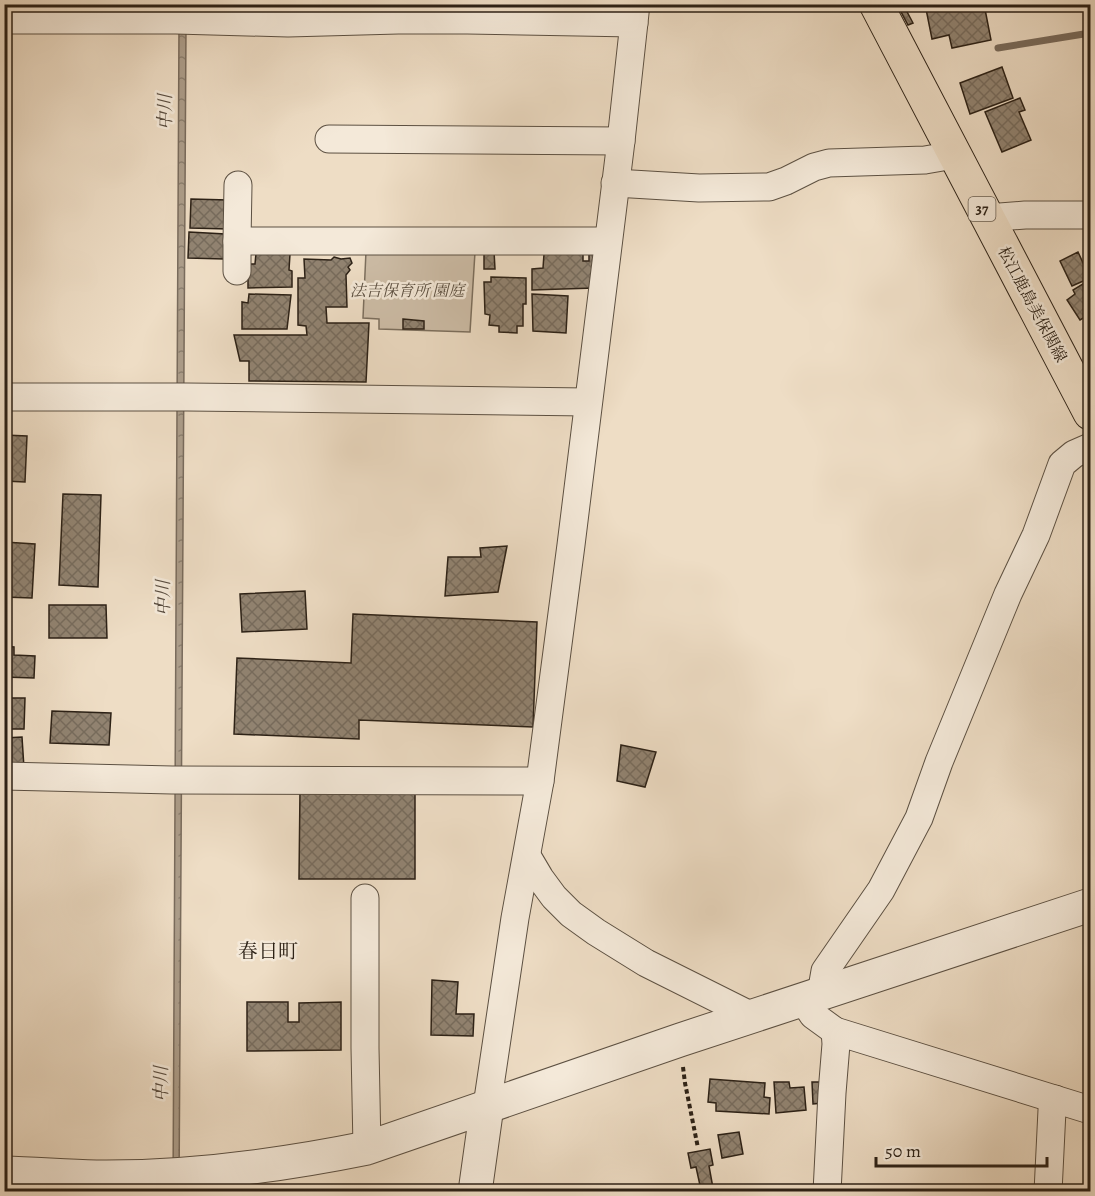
<svg xmlns="http://www.w3.org/2000/svg" width="1095" height="1196" viewBox="0 0 1095 1196" font-family="Alegreya,'Noto Serif JP',serif">
<style>
.green{fill:#cdbda7;stroke:#7c6f5e;stroke-width:1.5}
.water{fill:url(#water-ripples);stroke:#796b5c;stroke-width:1.5}
.lines{fill:none;stroke-linecap:round;stroke-linejoin:round}
.stream{stroke:#796b5c;stroke-width:7}
.building{fill:url(#building-cross-hatch);stroke:#2c2116;stroke-width:1.5}
.minor-casing{stroke:#5c5042;stroke-width:29}
.tertiary-casing{stroke:#5c5042;stroke-width:35}
.primary-casing{stroke:#2c2116;stroke-width:35}
.path{stroke:#2c2116;stroke-width:4;stroke-dasharray:4.5 3;stroke-linecap:butt}
.minor{stroke:#f4e9d9;stroke-width:27}
.tertiary{stroke:#f4e9d9;stroke-width:33}
.primary{stroke:#eeddc5;stroke-width:33}
.labels{text-anchor:middle;stroke-width:5;stroke-linejoin:round;paint-order:stroke}
.shield{fill:#f4e9d9;stroke:#685d50;stroke-width:1.5}
.shield-label{font-size:15px;font-weight:bold;fill:#2c2116}
.park-label{font-size:16px;font-style:italic;fill:#5c5042;stroke:#f4e9d9}
.street-label{font-size:16px;fill:#2c2116;stroke:#f4e9d9}
.water-label{font-size:18px;font-style:italic;fill:#594c3f;stroke:#f4e9d9}
.quarter-label{font-size:20px;fill:#2c2116;stroke:#f4e9d9}
</style>
<defs>
<pattern id="water-ripples" width="26" height="14" patternUnits="userSpaceOnUse" patternTransform="scale(1.5)"><rect width="26" height="14" fill="#ac9d8a"/><path d="M2 4q2-2 4 0t4 0M15 11q2-2 4 0t4 0" fill="none" stroke="#8c8070"/></pattern>
<pattern id="building-cross-hatch" width="8" height="8" patternUnits="userSpaceOnUse" patternTransform="scale(1.5)"><rect width="8" height="8" fill="#918371"/><path d="M0 0l8 8M0 8l8-8" fill="none" stroke="#776b5c"/></pattern>
</defs>
<rect width="100%" height="100%" fill="#eeddc5"/>
<filter id="stains"><feTurbulence type="fractalNoise" baseFrequency=".00333" numOctaves="4"/><feColorMatrix values="0 0 0 0 .2 0 0 0 0 .09 0 0 0 0 .02 0 0 0 .5 -.17"/></filter>
<radialGradient id="worn" r=".72"><stop offset=".6" stop-color="#630" stop-opacity="0"/><stop offset="1" stop-color="#630" stop-opacity=".3"/></radialGradient>
<polygon class="green" points="366,251 475,252 470,332 379,329 379,319 363,318"/>
<polygon class="water" points="179,26 186,26 179,1191 173,1192"/>
<g class="lines">
<polyline class="stream" points="998,48 1090,33"/>
</g>
<g class="building">
<polygon points="925,4 984,4 991,40 952,48 949,35 932,39"/>
<polygon points="905,8 913,23 908,25 900,10"/>
<polygon points="1002,67 1013,98 970,114 960,83"/>
<polygon points="1020,98 1025,110 1019,112 1031,140 1002,152 985,112"/>
<polygon points="191,199 228,200 228,229 190,228"/>
<polygon points="189,232 225,234 224,259 188,258"/>
<polygon points="484,251 494,251 495,269 484,269"/>
<polygon points="1078,252 1090,278 1072,286 1060,261"/>
<polygon points="256,253 290,254 289,270 292,271 292,287 248,288 248,264 255,264"/>
<polygon points="544,254 583,254 583,261 589,261 589,254 594,254 594,288 532,290 532,269 543,268"/>
<polygon points="334,257 341,259 350,258 352,263 348,267 350,270 346,275 347,307 326,307 327,323 369,323 366,382 249,381 249,361 240,361 234,335 307,335 306,326 298,325 298,278 305,278 304,259 331,260"/>
<polygon points="491,277 526,278 526,304 523,304 523,326 517,326 517,333 499,332 499,326 489,325 490,315 485,314 484,282 491,282"/>
<polygon points="1086,282 1090,290 1090,314 1080,320 1067,300 1075,294 1073,290"/>
<polygon points="249,294 291,295 287,329 242,329 242,302 248,303"/>
<polygon points="532,294 568,296 566,333 533,331"/>
<polygon points="403,319 424,321 424,329 403,329"/>
<polygon points="4,435 27,436 25,482 4,481"/>
<polygon points="63,494 101,495 98,587 59,585"/>
<polygon points="4,542 35,544 32,598 4,597"/>
<polygon points="507,546 498,592 445,596 448,557 481,557 480,548"/>
<polygon points="305,591 307,629 242,632 240,594"/>
<polygon points="49,605 106,605 107,638 49,638"/>
<polygon points="353,614 537,622 533,727 359,720 359,739 234,734 237,658 351,663"/>
<polygon points="4,646 14,647 14,655 35,656 34,678 4,677"/>
<polygon points="4,698 25,698 24,729 4,729"/>
<polygon points="52,711 111,713 109,745 50,743"/>
<polygon points="22,737 24,768 4,769 4,738"/>
<polygon points="621,745 656,752 645,787 617,781"/>
<polygon points="300,790 415,791 415,879 299,879"/>
<polygon points="432,980 458,982 456,1014 474,1014 473,1036 431,1035"/>
<polygon points="247,1002 288,1002 288,1022 299,1022 299,1003 341,1002 341,1050 247,1051"/>
<polygon points="710,1079 765,1083 764,1097 770,1098 769,1114 716,1111 716,1103 708,1102"/>
<polygon points="774,1082 789,1082 790,1088 804,1087 806,1110 776,1113"/>
<polygon points="812,1082 823,1082 824,1103 813,1104"/>
<polygon points="739,1132 743,1154 722,1158 718,1135"/>
<polygon points="710,1149 713,1165 709,1166 713,1188 701,1190 696,1167 691,1168 688,1153"/>
</g>
<g class="lines">
<g class="minor-casing">
<g id="minor">
<polyline points="4,20 176,20 288,23 398,20 467,20 634,23"/>
<polyline points="329,139 621,141"/>
<polyline points="615,183 699,188 769,187 786,181 814,167 829,163 925,160 954,155"/>
<polyline points="238,185 237,241 608,241"/>
<polyline points="987,218 1025,215 1090,215"/>
<polyline points="237,271 237,241"/>
<polyline points="4,397 187,397 588,402"/>
<polyline points="4,776 172,780 540,781"/>
<polyline points="527,856 540,878 554,897 571,914 596,932 646,963 752,1016"/>
<polyline points="365,898 365,1048 367,1148"/>
<polyline points="821,994 825,971 881,890 919,818 939,762 1008,594 1036,535 1062,464 1074,454 1090,447"/>
<polyline points="803,1000 813,1015 835,1031 1090,1110"/>
<polyline points="487,1106 515,918 540,781 571,545 621,141 636,4"/>
<polyline points="827,1192 832,1093 836,1044 835,1031"/>
<polyline points="1048,1192 1052,1110 1055,1099"/>
</g>
</g>
<g class="tertiary-casing">
<g id="tertiary">
<path d="M4 1173C35 1174 65 1176 96 1177 187 1178 278 1166 367 1148L680 1040 1090 905"/>
<polyline points="475,1192 487,1106"/>
</g>
</g>
<g class="primary-casing">
<polyline id="primary" points="876,4 1090,413"/>
</g>
<polyline class="path" points="683,1067 685,1083 698,1148"/>
<use href="#minor" class="minor"/>
<use href="#tertiary" class="tertiary"/>
<use href="#primary" class="primary"/>
</g>
<g class="labels">
<rect class="shield" x="968.5" y="197" width="27" height="24" rx="4.5"/>
<g class="shield-label">
<text x="982" y="214">37</text>
</g>
<g class="park-label">
<text x="407" y="296">法吉保育所 園庭</text>
</g>
<g class="street-label">
<text transform="translate(1033 304) rotate(62)" y="6">松江鹿島美保関線</text>
</g>
<g class="water-label">
<text transform="translate(165 112) rotate(-90)" y="6">中川</text>
<text transform="translate(163 598) rotate(-90)" y="6">中川</text>
<text transform="translate(161 1084) rotate(-90)" y="6">中川</text>
</g>
<g class="quarter-label">
<text x="268" y="958">春日町</text>
</g>
</g>
<rect width="1095" height="1196" fill="none" stroke="#eeddc5" stroke-width="24"/>
<rect x="6" y="6" width="1083" height="1184" fill="none" stroke="#2c2116" stroke-width="3"/>
<rect x="12" y="12" width="1071" height="1172" fill="none" stroke="#2c2116" stroke-width="1.5"/>
<path d="M876 1157v9h171v-9" fill="none" stroke="#2c2116" stroke-width="3"/>
<text x="885" y="1157" font-size="18" fill="#2c2116" stroke="#f4e9d9" stroke-width="4.5" paint-order="stroke">50 m</text>
<rect width="100%" height="100%" filter="url(#stains)"/>
<rect width="100%" height="100%" fill="url(#worn)"/>
</svg>
